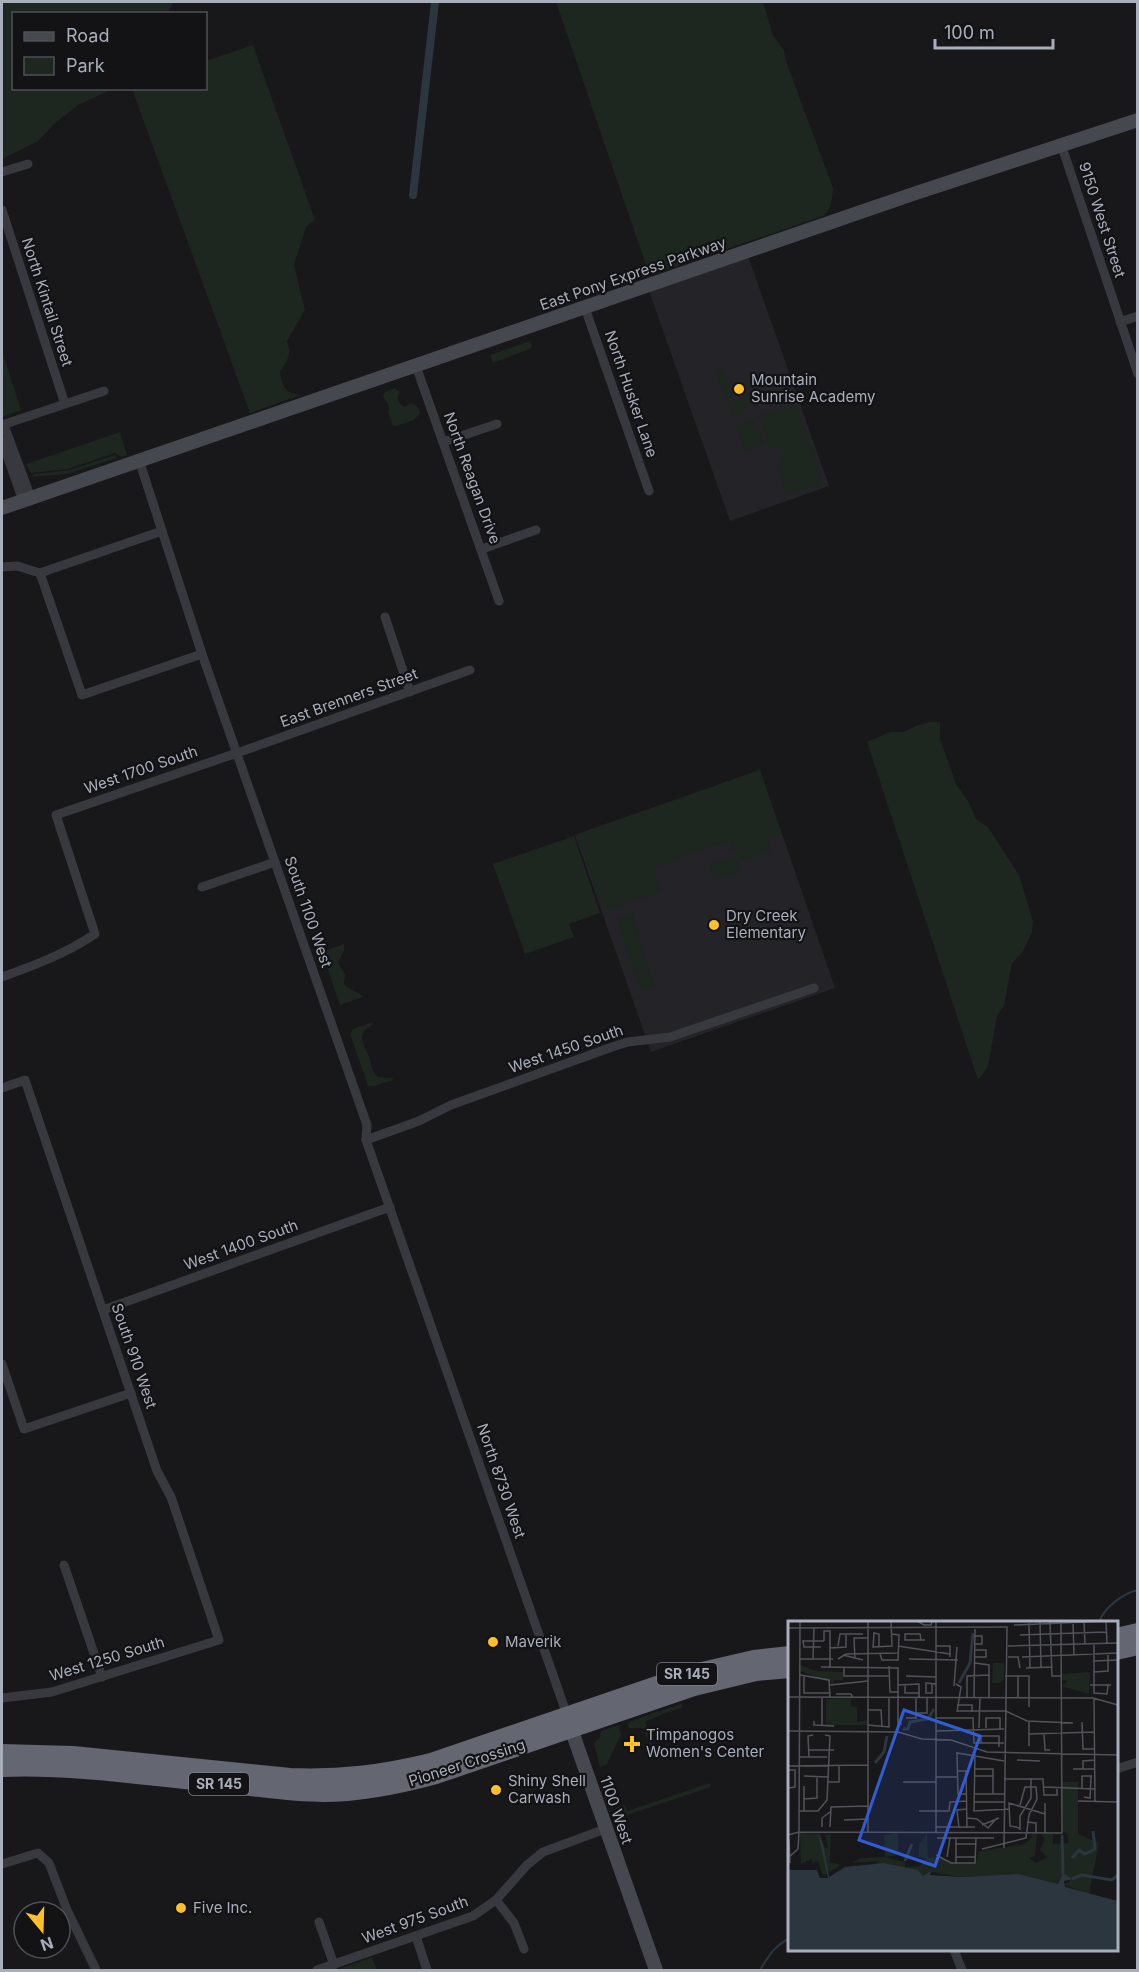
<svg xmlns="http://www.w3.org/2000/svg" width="1139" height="1972" viewBox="0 0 1139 1972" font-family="Inter,sans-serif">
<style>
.built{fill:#242327}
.green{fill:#1d261f}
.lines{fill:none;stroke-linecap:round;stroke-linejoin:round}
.stream{stroke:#2c363f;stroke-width:2}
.canal{stroke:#2c363f;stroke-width:8}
.street{stroke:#38393f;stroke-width:9}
.secondary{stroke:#46484f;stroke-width:14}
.highway{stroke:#646771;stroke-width:18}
.poi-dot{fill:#ffbf2a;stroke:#131215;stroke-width:2}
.labels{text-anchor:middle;stroke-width:4.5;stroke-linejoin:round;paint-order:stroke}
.shield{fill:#131215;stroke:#7c7f89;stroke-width:1.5}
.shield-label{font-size:14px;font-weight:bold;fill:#a9aebb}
.street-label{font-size:15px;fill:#a9aebb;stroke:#131215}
.poi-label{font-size:15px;fill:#a9aebb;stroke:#131215;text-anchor:start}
.inset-river{fill:none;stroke:#2c363f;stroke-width:3}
.inset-road{fill:none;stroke:#52535a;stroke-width:1.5}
.view{fill:#325cd4;fill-opacity:0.15;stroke:#325cd4;stroke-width:3}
.inset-edge{fill:none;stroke:#a9aebb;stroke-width:3}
</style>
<rect width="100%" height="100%" fill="#18171a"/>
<g class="built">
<polygon points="748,256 829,486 730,521 649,291"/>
<polygon points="760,770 835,988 651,1052 575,835"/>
</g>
<g class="green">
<polygon points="2,2 173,2 168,13 14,14 14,88 113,89 78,105 54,124 38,141 2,159"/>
<path d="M556 2H763L773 35 784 50 785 58 833 188C832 199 832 209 823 216L657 273H651L647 268Z"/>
<path d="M253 45 315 220 306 227 294 265 305 310 287 341C292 354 288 361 280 371 282 387 285 393 301 395L250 413 132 89 206 88V61Z"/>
<polygon points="530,341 532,346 530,349 493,363 490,355"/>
<polygon points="2,350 21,410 2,417"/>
<polygon points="715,368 723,371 734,401 748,397 751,406 743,408 744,413 733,417"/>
<path d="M395 388 399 392C397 398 398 403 404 407L412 403 418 407 420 413 414 420 396 426 393 425 388 413 389 406 383 397 385 392Z"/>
<polygon points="796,404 822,476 820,483 817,485 787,495 777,467 780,461 780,453 775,448 770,448 759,417"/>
<polygon points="755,419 764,444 745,451 736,426"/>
<polygon points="120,432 127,455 121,457 115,453 68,469 31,473 26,464"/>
<polygon points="115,455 117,458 67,474 31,477 34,474 70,470"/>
<polygon points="930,722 940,722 940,739 956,784 968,801 976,819 988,827 1019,875 1033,921 1032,932 1023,952 1012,963 1004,1006 997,1016 988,1067 978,1080 867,742 890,732 904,732 916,726"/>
<polygon points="760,770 782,835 734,851 730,840 653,867 661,891 604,911 577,834"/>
<polygon points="574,836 600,913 569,924 574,937 525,954 493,864"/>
<polygon points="768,841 771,850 740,861 737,851"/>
<polygon points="735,856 740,871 715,879 710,865"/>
<polygon points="632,915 654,986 640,990 618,924 620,918"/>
<path d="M344 944V951L338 962 345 975 344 983C348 991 358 990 363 997L340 1005 322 952Z"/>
<path d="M373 1022 372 1025C357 1033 362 1041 368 1054 372 1063 370 1070 378 1077L392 1078 393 1080 374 1086H368L350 1034 353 1029Z"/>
<polygon points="682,1703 682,1708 663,1714 645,1722 653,1747 651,1748 643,1728 629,1728 627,1722 628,1723 636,1719 639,1720 638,1718 648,1715 649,1717 650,1714 659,1711 660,1713 661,1711 671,1707 673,1708 673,1707"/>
<polygon points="619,1725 621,1735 607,1764 600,1767 594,1743 600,1737 601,1731"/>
<polygon points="710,1783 711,1787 621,1817 616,1808 625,1805 627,1811"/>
<polygon points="372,1957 377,1970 336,1970"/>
</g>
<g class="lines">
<g class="stream">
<path d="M1099 1622C1104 1608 1123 1593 1138 1590"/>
<path d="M760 1970C768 1957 775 1945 790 1938"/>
</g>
<polyline class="canal" points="413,195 435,2"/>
<g class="street">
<polyline points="1061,144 1138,374"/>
<polyline points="2,172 28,164"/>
<polyline points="2,210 65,404"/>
<polyline points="585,308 649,491"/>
<polyline points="1120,322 1138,316"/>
<polyline points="416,366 499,601"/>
<polyline points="2,425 104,391"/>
<polyline points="4,425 31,498"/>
<polyline points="2,441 23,501"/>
<polyline points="443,442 497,424"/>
<polyline points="139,460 202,654 367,1125 366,1140 567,1715"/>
<polyline points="482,549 536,530"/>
<polyline points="2,567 17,566 40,573 162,531"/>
<polyline points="40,573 82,695 202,654"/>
<polyline points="385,617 410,692"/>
<polyline points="202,887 275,862"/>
<path d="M2 977C35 965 65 954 95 934L56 815 237 753 470 670"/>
<polyline points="2,1088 25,1080 157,1471 171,1497 219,1640 52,1692 2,1698"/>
<polyline points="366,1140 419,1121 451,1105 612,1047 628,1042 670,1037 814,988"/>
<polyline points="103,1310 390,1207"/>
<polyline points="2,1364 24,1429 131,1393"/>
<polyline points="64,1565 102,1677"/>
<polyline points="1116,1769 1138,1762"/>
<polyline points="2,1864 38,1853 49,1863 67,1910 96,1970"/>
<polyline points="496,1900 514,1923 524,1949"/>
<polyline points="319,1922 334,1965"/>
<polyline points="416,1936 427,1970"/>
<polyline points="954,1950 962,1970"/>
<polyline points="317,1970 473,1916 496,1900 527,1865 543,1852 605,1829"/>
</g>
<g class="secondary">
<polyline points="2,508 910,195 1138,120"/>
<polyline points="568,1720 656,1970"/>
</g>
<g class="highway">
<polyline points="1116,1637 1138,1632"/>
<polyline points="1116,1651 1138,1646"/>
<path d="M2 1753 73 1755 290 1777C340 1779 382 1774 431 1762L689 1674 754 1659 790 1655"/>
<path d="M2 1768C81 1765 163 1779 242 1786 269 1789 296 1793 323 1793 362 1793 399 1785 436 1775L694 1687 756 1672 790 1669"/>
</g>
</g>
<g class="poi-dot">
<circle cx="739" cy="389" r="6"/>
<circle cx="714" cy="925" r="6"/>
<circle cx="493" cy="1642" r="6"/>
<path d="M629 1735h6v6h6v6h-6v6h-6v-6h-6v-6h6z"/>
<circle cx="496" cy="1790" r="6"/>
<circle cx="181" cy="1908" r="6"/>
</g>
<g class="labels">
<g class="shield">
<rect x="657" y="1663" width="60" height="22" rx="4.5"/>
<rect x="189" y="1773" width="60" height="22" rx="4.5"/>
</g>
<g class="shield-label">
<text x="687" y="1679">SR 145</text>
<text x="219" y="1789">SR 145</text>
</g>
<g class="street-label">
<text transform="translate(1102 220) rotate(72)" y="5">9150 West Street</text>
<text transform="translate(633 274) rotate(-19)" y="5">East Pony Express Parkway</text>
<text transform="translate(47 302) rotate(72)" y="5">North Kintail Street</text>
<text transform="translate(631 394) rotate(71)" y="5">North Husker Lane</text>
<text transform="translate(472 478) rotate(70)" y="5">North Reagan Drive</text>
<text transform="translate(349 698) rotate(-20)" y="5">East Brenners Street</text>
<text transform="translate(141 770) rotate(-19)" y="5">West 1700 South</text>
<text transform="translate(308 912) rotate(71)" y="5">South 1100 West</text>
<text transform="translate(566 1049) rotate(-19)" y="5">West 1450 South</text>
<text transform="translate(241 1245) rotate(-20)" y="5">West 1400 South</text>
<text transform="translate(134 1356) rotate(71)" y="5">South 910 West</text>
<text transform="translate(501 1481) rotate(71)" y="5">North 8730 West</text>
<text transform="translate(107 1659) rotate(-17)" y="5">West 1250 South</text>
<text transform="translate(467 1763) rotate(-18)" y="5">Pioneer Crossing</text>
<text transform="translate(616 1810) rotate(71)" y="5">1100 West</text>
<text transform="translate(415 1920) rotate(-20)" y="5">West 975 South</text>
</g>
<g class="poi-label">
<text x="751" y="385">Mountain<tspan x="751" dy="17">Sunrise Academy</tspan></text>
<text x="726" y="921">Dry Creek<tspan x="726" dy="17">Elementary</tspan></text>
<text x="505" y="1647">Maverik</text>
<text x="646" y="1740">Timpanogos<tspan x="646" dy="17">Women's Center</tspan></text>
<text x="508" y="1786">Shiny Shell<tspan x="508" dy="17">Carwash</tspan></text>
<text x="193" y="1913">Five Inc.</text>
</g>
</g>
<g transform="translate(788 1621)">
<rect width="330" height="330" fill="#18171a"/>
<path d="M205 42H216V59L211 62H204ZM12 44 28 50 55 51V59H46V63L12 50ZM302 51 301 73 274 65 280 60 274 59V53ZM63 77V85L69 86V101L79 99V104H38V78ZM274 161H290V213L311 222 301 273 275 264 282 260 275 252 270 263 231 253 173 256 142 251 134 255 126 250 87 243 92 240 64 242 73 237 96 236 117 241V246L131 245 139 237 131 236V223L139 212 140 237 153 235 160 241 188 243 191 230 234 224 243 218 244 213H249L247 235 241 237 248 242 259 236 252 229 257 218 253 213H265V223L281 222 279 212 275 211ZM12 212 32 213 37 227H40L37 214 43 213 42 241 53 244 35 255 30 240 24 242V238L13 243ZM110 212V234L97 236 96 214Z" fill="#1d261f"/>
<path d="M30 212 34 220 36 228 41 256 57 246 96 242 130 249 135 255 143 250 142 254 173 256 231 253 270 263 275 252 284 258 276 260 277 266 330 280V330H0V249H29L32 257H40Z" fill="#2c363f"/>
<path class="inset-river" d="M171 62 182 42 185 12M115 108H120L122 101 140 98 146 88M87 142 96 131 99 115M274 214 275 253M284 237 291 229 297 233 307 228 305 210M117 240 124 223M284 258 293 254 324 259 330 254"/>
<path class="inset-road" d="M129 0 136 4H143L144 0M296 0 297 23M318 0 319 22M252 1 253 46M262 1 264 55H274M285 1 286 34M241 2 242 47M226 4 320 0M0 7 218 6M232 14 318 11M186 15H194V23H186M133 19 132 13H117V19H137M36 20V10H42V46M306 22V72L319 73 320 64M50 25 52 13H75M110 25 162 33M148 25H162V36M220 25 330 22M33 26H16L15 20H36M85 26 104 25 103 0M42 27 58 26V14M85 27 86 12 91 13V26M92 33 94 39H110L111 14 104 13M55 34 75 39M187 36H198V29H187M220 36H230L232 47M234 36 330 32M12 38H45M25 38 26 7M50 38 58 33 111 32M67 38 66 17H80M121 38 170 39M306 40 330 39M187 42 201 44V76M101 45 102 71H110M33 46 110 47V103H114M56 46V55H101M238 47 264 46M306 51 320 50V34M12 54 41 59 42 77M16 54V72H42M118 55 148 56M217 55H241V86M144 62V72H138V62H139L148 63M168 63 173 66 169 91M42 64 80 60M110 64 131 63V76M117 64V72H131M302 64H323M166 65 169 26M48 73H63L65 77M0 76 305 77 330 84M34 76V104M179 76V55L201 54M186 76 187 8M230 76V55M306 77 307 180M169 84H184V91M80 89H93L94 106M169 90H218L239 100 285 102M128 92H139V76M118 97H128V76M148 97H185L186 122H216M26 100V104L46 105M294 101 295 128H307M80 104 101 106V76M191 107 192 76M198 107V97H212V108M0 110 110 111 134 118 163 119 199 131 330 134M148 110 216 108M241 113 307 111M256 113 257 129H262M193 122V115H211V126M241 125V100M20 129H46M187 133 186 190 221 188M12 136H39M21 136 20 115 25 114M229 139 252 140M0 145 80 144M186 148H205V173M285 148H307M295 148V140L307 139M0 149H7V166L0 167M170 150H178L179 207M16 155 40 156M186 155H205M148 156H170M216 158H255L256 174H269V168M40 161H51V144M115 161H148M256 166 307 168M294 168V155H304M178 173H170L169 132 216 140M186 173H216M296 176 302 177 303 155M16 178 29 177V156M290 180 330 181M186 181H216M257 182V212M11 190H30L39 179 42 115 37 114M16 190V165M131 190H161L162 181 179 180M179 197 189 198 200 207 209 197M56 199 80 198M239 201 248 202V212M194 204 211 197M34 206V197L42 191M42 206 43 186 80 185M148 206H187M171 207 169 189 179 188M232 207 222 205 221 182 257 193M232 209V195L243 177V157M80 211V0M148 212V0M0 214 11 211 12 0M149 217H206M1 218 2 242M168 223H188M216 227 219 5M194 228 238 217 241 194 249 178 248 166H237L232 184M148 234 163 242H187L188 217M159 236 162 217M168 236H187M0 237 10 228 11 211 274 212 273 1M168 242V217"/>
<path class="view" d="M116 89 192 115 147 245 71 219Z"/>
<rect width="330" height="330" class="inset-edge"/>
</g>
<rect width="1139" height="1972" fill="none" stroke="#a9aebb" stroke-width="6"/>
<rect x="12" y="12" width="195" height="78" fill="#131215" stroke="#4f5057" stroke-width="1.5"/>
<rect x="24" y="32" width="30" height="9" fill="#46484f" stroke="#4f5057" stroke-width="1.5"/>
<text x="66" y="42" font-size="18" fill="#a9aebb">Road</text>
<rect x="24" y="57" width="30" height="18" fill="#1d261f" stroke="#4f5057" stroke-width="1.5"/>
<text x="66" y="72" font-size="18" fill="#a9aebb">Park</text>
<g transform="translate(42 1930) rotate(161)"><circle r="28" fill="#131215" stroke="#4f5057" stroke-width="1.5"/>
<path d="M0-4.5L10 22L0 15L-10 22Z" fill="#ffbf2a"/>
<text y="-9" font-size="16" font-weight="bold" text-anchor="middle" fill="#a9aebb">N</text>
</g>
<path d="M935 39v9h118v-9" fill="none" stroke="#a9aebb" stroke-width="3"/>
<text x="944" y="39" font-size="18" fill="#a9aebb" stroke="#131215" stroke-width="4.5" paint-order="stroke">100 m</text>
</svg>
